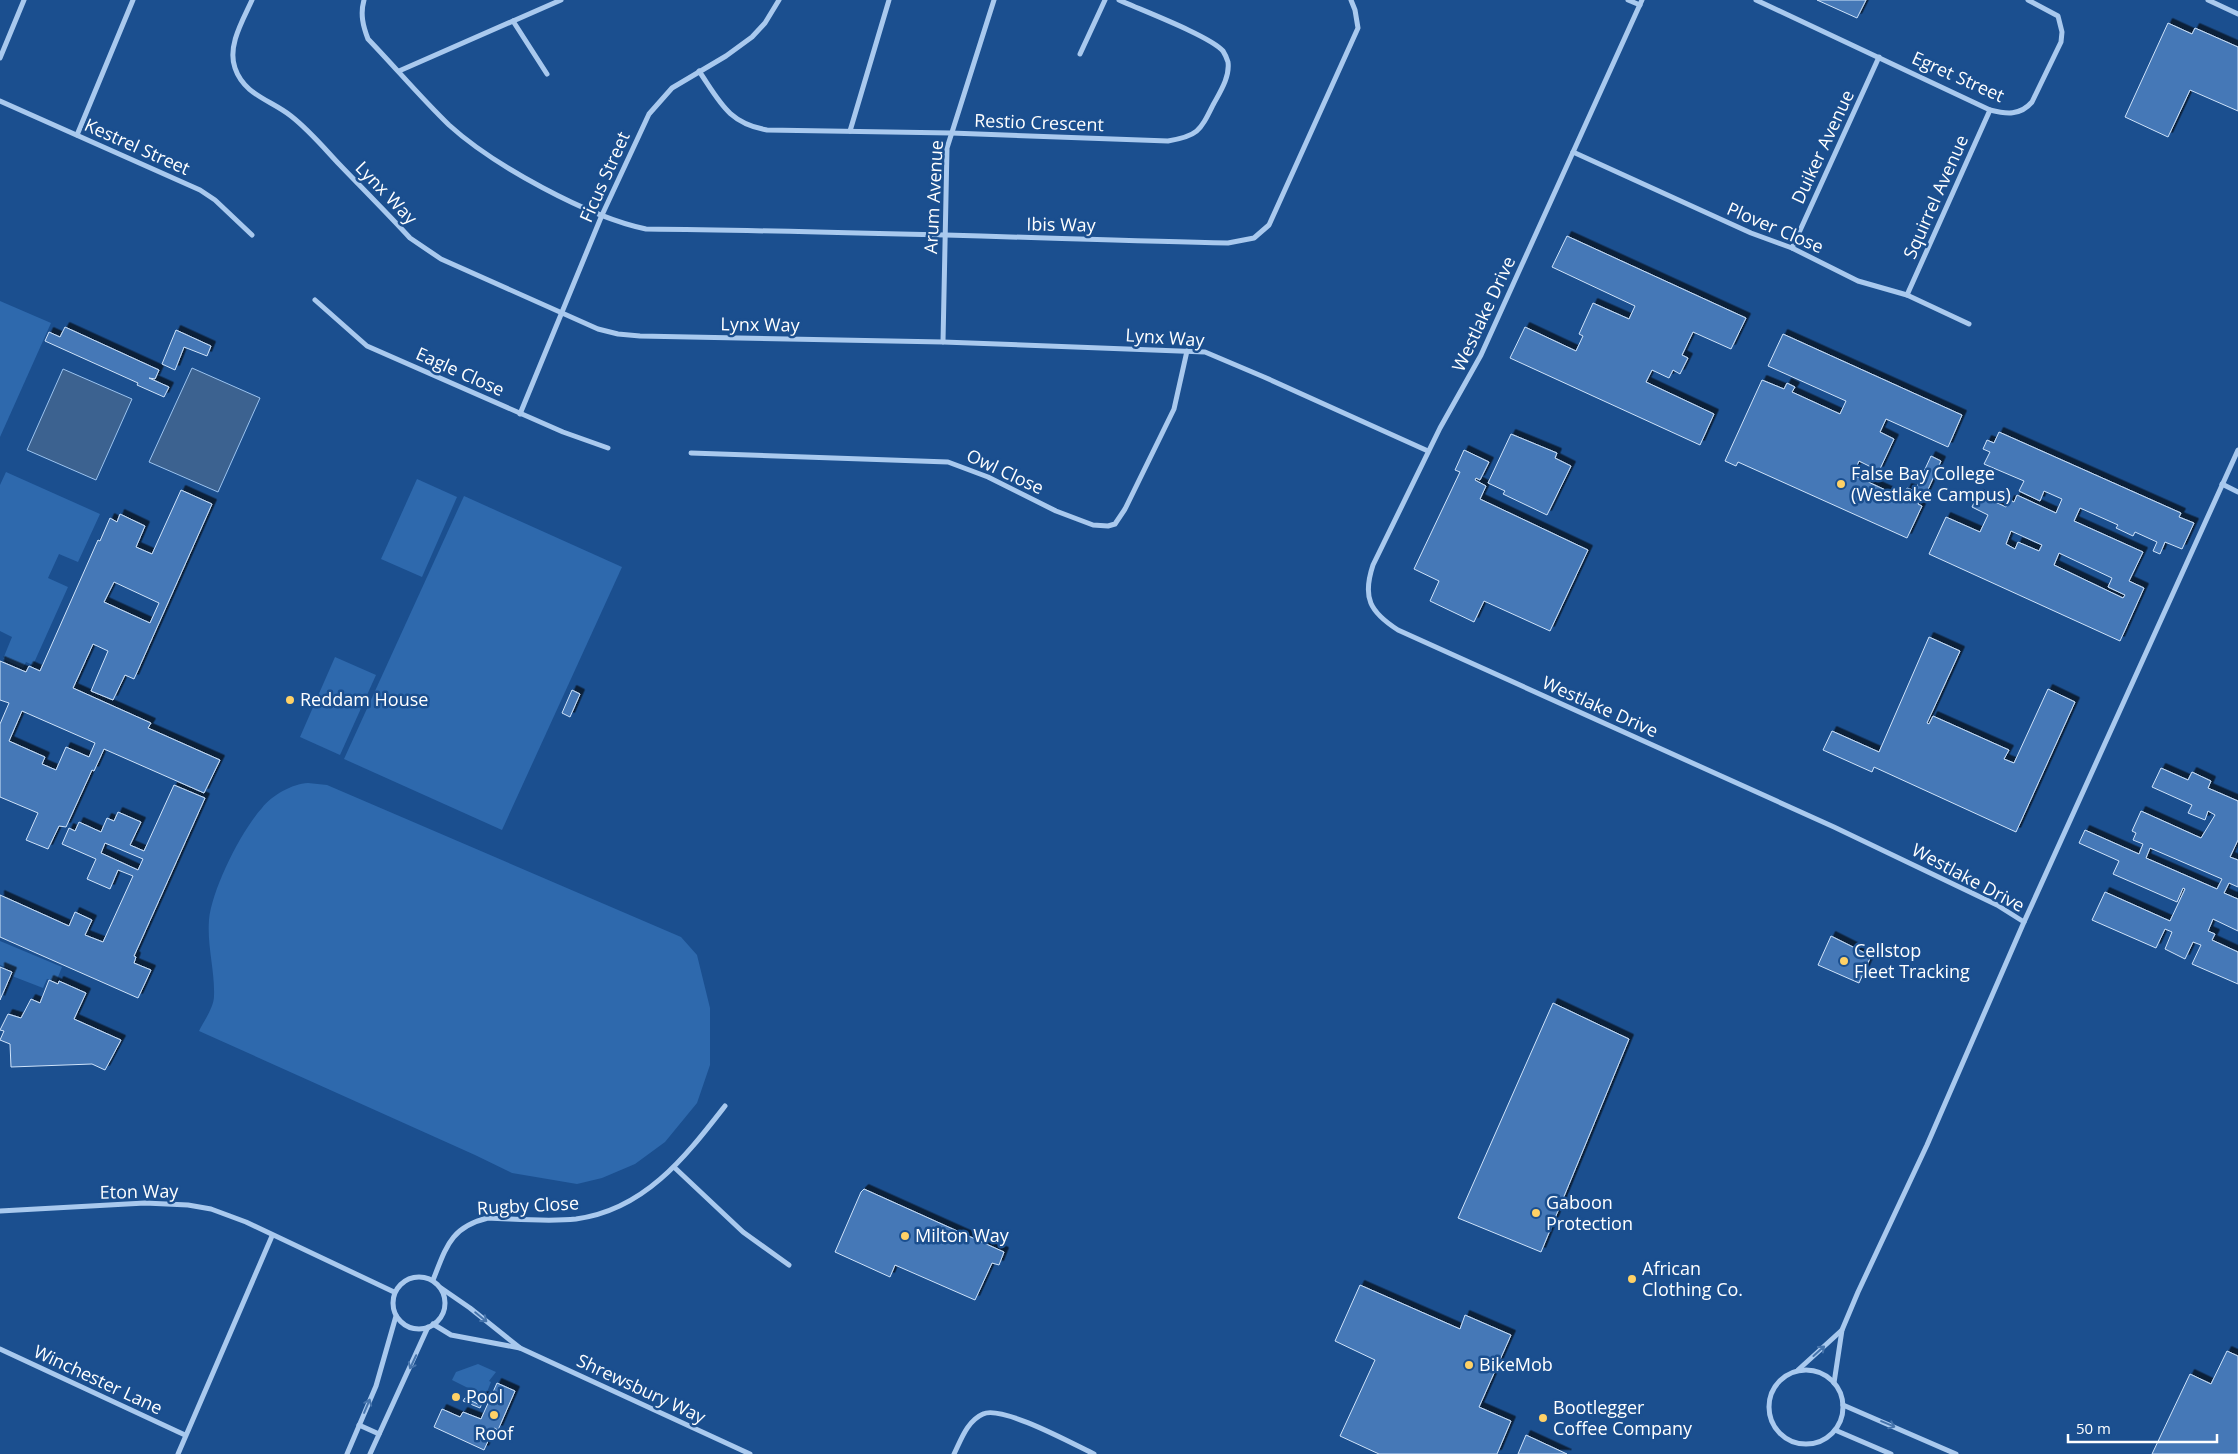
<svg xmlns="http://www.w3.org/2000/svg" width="2238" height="1454" viewBox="0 0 2238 1454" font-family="'Open Sans',sans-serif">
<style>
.green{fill:#2e69ad}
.water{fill:#3c6290;stroke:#9cc4f0}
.building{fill:#4478b7;stroke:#cfe3fa;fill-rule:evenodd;filter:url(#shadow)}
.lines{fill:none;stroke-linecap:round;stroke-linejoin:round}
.street{stroke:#a9c9ee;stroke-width:5}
.oneway{stroke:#4674ac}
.poi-dot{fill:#ffd166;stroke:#1b4f8f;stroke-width:2}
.labels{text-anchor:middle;stroke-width:5;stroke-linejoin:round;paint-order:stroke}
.street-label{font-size:18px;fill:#fff;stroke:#1b4f8f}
.poi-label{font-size:18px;fill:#fff;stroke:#1b4f8f;text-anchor:start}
</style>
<defs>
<filter id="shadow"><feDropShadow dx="4.5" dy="-4.5" stdDeviation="0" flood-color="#0009"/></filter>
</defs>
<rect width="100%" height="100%" fill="#1b4f8f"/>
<g class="green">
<polygon points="0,301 51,323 0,437"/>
<polygon points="6,472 100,514 78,562 59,554 48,578 68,587 33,665 26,662 23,668 3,659 12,637 0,631 0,485"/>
<polygon points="417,479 457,497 422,577 381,559"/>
<polygon points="464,496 622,567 502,830 344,759"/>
<polygon points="335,657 376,675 340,755 300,737"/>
<path d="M308 783 327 785 681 937 697 955 710 1008V1065L697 1103 665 1142 635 1164 602 1178 577 1184 512 1173 475 1155 199 1031C204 1021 214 1007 214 996 215 971 207 946 209 920 212 889 241 831 262 808 272 795 292 784 308 783Z"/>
<polygon points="0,941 62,967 56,982 47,979 43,988 12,976 14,971 0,965"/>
<polygon points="478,1364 496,1372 489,1381 491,1382 485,1397 482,1396 478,1404 465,1398 468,1388 452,1380 456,1372"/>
</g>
<g class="water">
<polygon points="192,368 260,398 218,492 149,462"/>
<polygon points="63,369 132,399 96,480 27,450"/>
</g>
<g class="building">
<polygon points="1817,0 1866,0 1857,18"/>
<polygon points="2168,23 2192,34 2195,28 2238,47 2238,111 2190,90 2168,137 2125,117"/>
<polygon points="1567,236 1746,318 1731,349 1693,332 1682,355 1688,358 1680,374 1673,370 1669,378 1652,370 1646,382 1714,414 1700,445 1510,358 1525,327 1576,351 1583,336 1579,334 1593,303 1629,319 1635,306 1552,267"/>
<polygon points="65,327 159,370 155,379 149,378 169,387 164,397 137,385 138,383 45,341 49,332 60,337"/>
<polygon points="176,330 211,346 207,356 184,347 175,370 162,364"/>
<polygon points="1783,334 1962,415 1948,447 1886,419 1880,432 1894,439 1879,471 1859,461 1853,475 1903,498 1907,488 1915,491 1931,456 1941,461 1925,496 1922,495 1918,504 1922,506 1907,538 1738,462 1736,466 1725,461 1762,380 1784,389 1787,383 1795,387 1792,392 1840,414 1846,401 1768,366"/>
<path d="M1999 432 2181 513 2179 517 2194 523 2182 549 2165 542 2160 554 2153 551 2157 542 2135 532 2133 536 2116 528 2118 525 2080 508 2074 521 2143 552 2129 581 2144 588 2120 641 1929 554 1946 517 1980 532 1988 515 1972 507 1978 494 2006 507 2010 500 2014 502 2017 495 2056 513 2062 499 2044 491 2040 501 2019 491 2024 481 1984 464 1990 452 1983 449 1987 440 1994 443ZM2011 531 2042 545 2039 551 2018 542 2015 549 2006 544ZM2059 553 2112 578 2108 587 2125 595 2123 598 2054 565Z"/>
<polygon points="1511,434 1557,453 1555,458 1571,466 1547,515 1503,494 1505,491 1488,483"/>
<polygon points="1464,450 1489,462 1480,480 1476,478 1475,480 1486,486 1480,499 1588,550 1550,631 1484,601 1474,622 1430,601 1439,581 1414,569 1460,472 1455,470"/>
<path d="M181 490 212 504 134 679 125 675 113 700 91 691 108 651 93 644 73 688 151 723 148 728 220 760 204 793 104 749 94 771 92 770 66 827 59 826 48 849 26 840 38 813 0 797V724L9 703 0 700V661L26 672 29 666 40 671 98 540 100 541 110 518 117 522 120 514 145 526 136 547 152 554ZM114 582 159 603 150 623 104 602ZM22 711 95 743 89 757 66 747 56 770 42 764 45 757 9 741Z"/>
<polygon points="1929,637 1960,651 1927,723 1929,724 1933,716 2009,750 2004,759 2014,763 2048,689 2075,702 2016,832 1874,767 1872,772 1823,750 1832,731 1879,752"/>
<polygon points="572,690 580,694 570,717 562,713"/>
<path d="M2161 768 2188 780 2192 772 2211 781 2208 788 2238 801V840L2230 857 2238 860V887L2229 883 2224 893 2238 899V931L2213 919 2208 931 2215 934 2212 940 2238 952V984L2192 964 2201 945 2193 942 2185 959 2165 949 2172 932 2165 929 2156 948 2092 920 2105 892 2170 921 2185 889 2183 888 2177 902 2113 874 2119 861 2079 843 2085 830 2139 854 2143 844 2133 840 2136 833 2132 831 2141 811 2201 838 2215 815 2208 811 2205 820 2188 813 2192 805 2152 787ZM2150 848 2222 879 2217 889 2146 858Z"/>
<path d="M174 785 205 798 134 956 136 957 134 963 151 970 138 998 0 937V895L69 926 75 912 92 920 85 935 103 942 133 876 118 870 110 889 87 879 96 859 62 844 69 828 75 831 79 822 101 832 107 818 114 821 118 812 141 822 130 845 144 851ZM105 843 143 859 138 870 101 853Z"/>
<polygon points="1831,936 1871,956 1859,983 1818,965"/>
<polygon points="0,967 12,972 0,1000"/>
<polygon points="49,980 58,984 59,981 86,993 74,1019 121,1040 105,1070 92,1064 11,1067 10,1044 0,1040 4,1031 0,1030 8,1014 21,1018 31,999 40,1003"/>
<polygon points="1553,1003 1629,1039 1541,1252 1458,1218"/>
<polygon points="864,1189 1004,1252 999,1265 992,1263 975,1300 895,1265 890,1277 835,1252 861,1192"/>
<polygon points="1360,1285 1460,1329 1465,1315 1511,1335 1479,1407 1511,1421 1497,1454 1379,1454 1340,1436 1375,1360 1335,1341"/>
<polygon points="2227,1351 2238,1356 2238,1454 2152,1454 2190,1374 2211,1384"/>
<polygon points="497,1383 515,1391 498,1430 494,1428 484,1450 434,1427 442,1409 460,1417 463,1412 481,1419"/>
<polygon points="482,1396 485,1397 480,1408 463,1401 465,1398 478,1404"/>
<polygon points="1526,1435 1567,1454 1518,1454"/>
</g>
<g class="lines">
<g class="street">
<path d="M252 0C243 20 227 46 235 68 244 95 271 100 291 116 309 130 324 148 339 164 363 189 387 213 410 238L441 259 598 329 618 334 640 336 943 342 1205 352 1264 377 1428 451"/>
<path d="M364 0C360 14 363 26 368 39 395 67 421 98 449 125 493 165 588 217 646 229 840 231 1034 238 1228 243L1254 238 1269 225 1358 28 1355 10 1351 0"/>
<polyline points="1628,0 1640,5"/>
<path d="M1642 0 1481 355 1440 428 1373 565C1362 598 1370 612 1398 630L1834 827 1997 905 2024 922"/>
<path d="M1756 0 1990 110C2006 114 2020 116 2032 102L2061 42 2062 32 2058 16 2028 0"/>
<polyline points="2208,0 2238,14"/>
<polyline points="513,21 547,74"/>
<polyline points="1080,54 1105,0"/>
<polyline points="0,58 24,0"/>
<polyline points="399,71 561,0"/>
<path d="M699 71C720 102 728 123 767 130L951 133 1168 141C1198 136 1200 131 1213 105 1220 92 1230 77 1228 62 1227 59 1225 54 1223 51 1210 36 1141 10 1119 0"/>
<polyline points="0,101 200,190 215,200 252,235"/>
<polyline points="850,131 889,0"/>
<polyline points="77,135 133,0"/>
<polyline points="1573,152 1751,233 1792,248 1858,281 1907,295 1969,324"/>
<polyline points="1792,248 1879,57"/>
<polyline points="1907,295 1990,110"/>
<polyline points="315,300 367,346 563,432 608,448"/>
<polyline points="943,342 947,148 994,0"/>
<polyline points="520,414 602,215 649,114 672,88 726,56 752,37 765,23 779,0"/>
<polyline points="691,453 948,462 988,477 1056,511 1093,525 1108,526 1115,524 1125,509 1174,409 1187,351"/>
<polyline points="2222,484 2238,492"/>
<polyline points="675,1168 743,1232 789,1265"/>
<polyline points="0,1211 145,1203 188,1205 211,1209 246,1222 394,1292"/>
<circle cx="419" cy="1303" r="26"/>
<path d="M433 1280C446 1248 450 1227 488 1218 517 1219 548 1222 576 1219 645 1210 686 1156 725 1106"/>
<polyline points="441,1288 470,1308 520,1348 750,1454"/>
<polyline points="433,1324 451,1335 520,1348"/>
<polyline points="0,1349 185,1435"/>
<circle cx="1806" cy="1407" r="37"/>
<polyline points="1798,1370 1842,1330"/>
<polyline points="1834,1383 1842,1330 1858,1292 1927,1145 2024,922 2238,450"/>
<polyline points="1843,1405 1956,1454"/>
<polyline points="359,1425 379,1434"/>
<polyline points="1835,1430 1891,1454"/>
<polyline points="178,1454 272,1236"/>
<polyline points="347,1454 376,1386 396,1316"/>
<polyline points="370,1454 428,1327"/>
<path d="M954 1454C961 1440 967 1421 983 1414 1002 1405 1073 1444 1094 1454"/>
</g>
</g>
<defs><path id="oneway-shaft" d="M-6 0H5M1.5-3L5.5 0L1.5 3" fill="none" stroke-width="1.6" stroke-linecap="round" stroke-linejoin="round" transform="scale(1.25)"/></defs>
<g class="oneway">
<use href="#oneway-shaft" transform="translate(481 1317) rotate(39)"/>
<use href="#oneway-shaft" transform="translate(1819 1351) rotate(-42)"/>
<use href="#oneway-shaft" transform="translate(413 1362) rotate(115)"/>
<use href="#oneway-shaft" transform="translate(367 1406) rotate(-67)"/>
<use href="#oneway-shaft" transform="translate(1888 1424) rotate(23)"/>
</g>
<g class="poi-dot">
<circle cx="1841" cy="484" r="5"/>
<circle cx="290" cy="700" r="5"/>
<circle cx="1844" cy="961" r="5"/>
<circle cx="1536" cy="1213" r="5"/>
<circle cx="905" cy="1236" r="5"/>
<circle cx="1632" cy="1279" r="5"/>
<circle cx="1469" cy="1365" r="5"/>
<circle cx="456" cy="1397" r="5"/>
<circle cx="494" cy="1415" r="5"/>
<circle cx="1543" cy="1418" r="5"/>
</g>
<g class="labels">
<g class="street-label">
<text transform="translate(1958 77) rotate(24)" y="6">Egret Street</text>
<text transform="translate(1039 123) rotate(2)" y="6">Restio Crescent</text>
<text transform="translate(137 147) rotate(24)" y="6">Kestrel Street</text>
<text transform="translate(1823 147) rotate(-65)" y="6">Duiker Avenue</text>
<text transform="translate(605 177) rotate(-66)" y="6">Ficus Street</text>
<text transform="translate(386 193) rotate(46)" y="6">Lynx Way</text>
<text transform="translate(934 197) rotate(-87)" y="6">Arum Avenue</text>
<text transform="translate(1936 197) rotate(-66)" y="6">Squirrel Avenue</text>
<text transform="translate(1061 225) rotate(1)" y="6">Ibis Way</text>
<text transform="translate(1775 228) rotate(23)" y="6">Plover Close</text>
<text transform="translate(1484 314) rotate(-65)" y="6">Westlake Drive</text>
<text transform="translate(760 325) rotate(1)" y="6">Lynx Way</text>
<text transform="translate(1165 338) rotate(4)" y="6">Lynx Way</text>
<text transform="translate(460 372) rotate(24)" y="6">Eagle Close</text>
<text transform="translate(1005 472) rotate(25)" y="6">Owl Close</text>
<text transform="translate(1600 707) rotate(24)" y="6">Westlake Drive</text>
<text transform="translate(1968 878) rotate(28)" y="6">Westlake Drive</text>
<text transform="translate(139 1192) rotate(-1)" y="6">Eton Way</text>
<text transform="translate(528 1206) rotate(-3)" y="6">Rugby Close</text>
<text transform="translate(98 1380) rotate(25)" y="6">Winchester Lane</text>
<text transform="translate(641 1389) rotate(25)" y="6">Shrewsbury Way</text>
</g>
<g class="poi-label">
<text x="1851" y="480">False Bay College<tspan x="1851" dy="21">(Westlake Campus)</tspan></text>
<text x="300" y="706">Reddam House</text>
<text x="1854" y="957">Cellstop<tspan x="1854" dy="21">Fleet Tracking</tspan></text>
<text x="1546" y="1209">Gaboon<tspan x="1546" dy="21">Protection</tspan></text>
<text x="915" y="1242">Milton Way</text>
<text x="1642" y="1275">African<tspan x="1642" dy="21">Clothing Co.</tspan></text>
<text x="1479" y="1371">BikeMob</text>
<text x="466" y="1403">Pool</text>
<text x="1553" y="1414">Bootlegger<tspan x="1553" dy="21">Coffee Company</tspan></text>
<text x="494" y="1440" text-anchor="middle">Roof</text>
</g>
</g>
<path d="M2068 1434v8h149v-8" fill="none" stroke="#ffffff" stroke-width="2.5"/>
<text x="2076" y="1434" font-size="15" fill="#ffffff" stroke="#1b4f8f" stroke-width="4" paint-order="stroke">50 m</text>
</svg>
